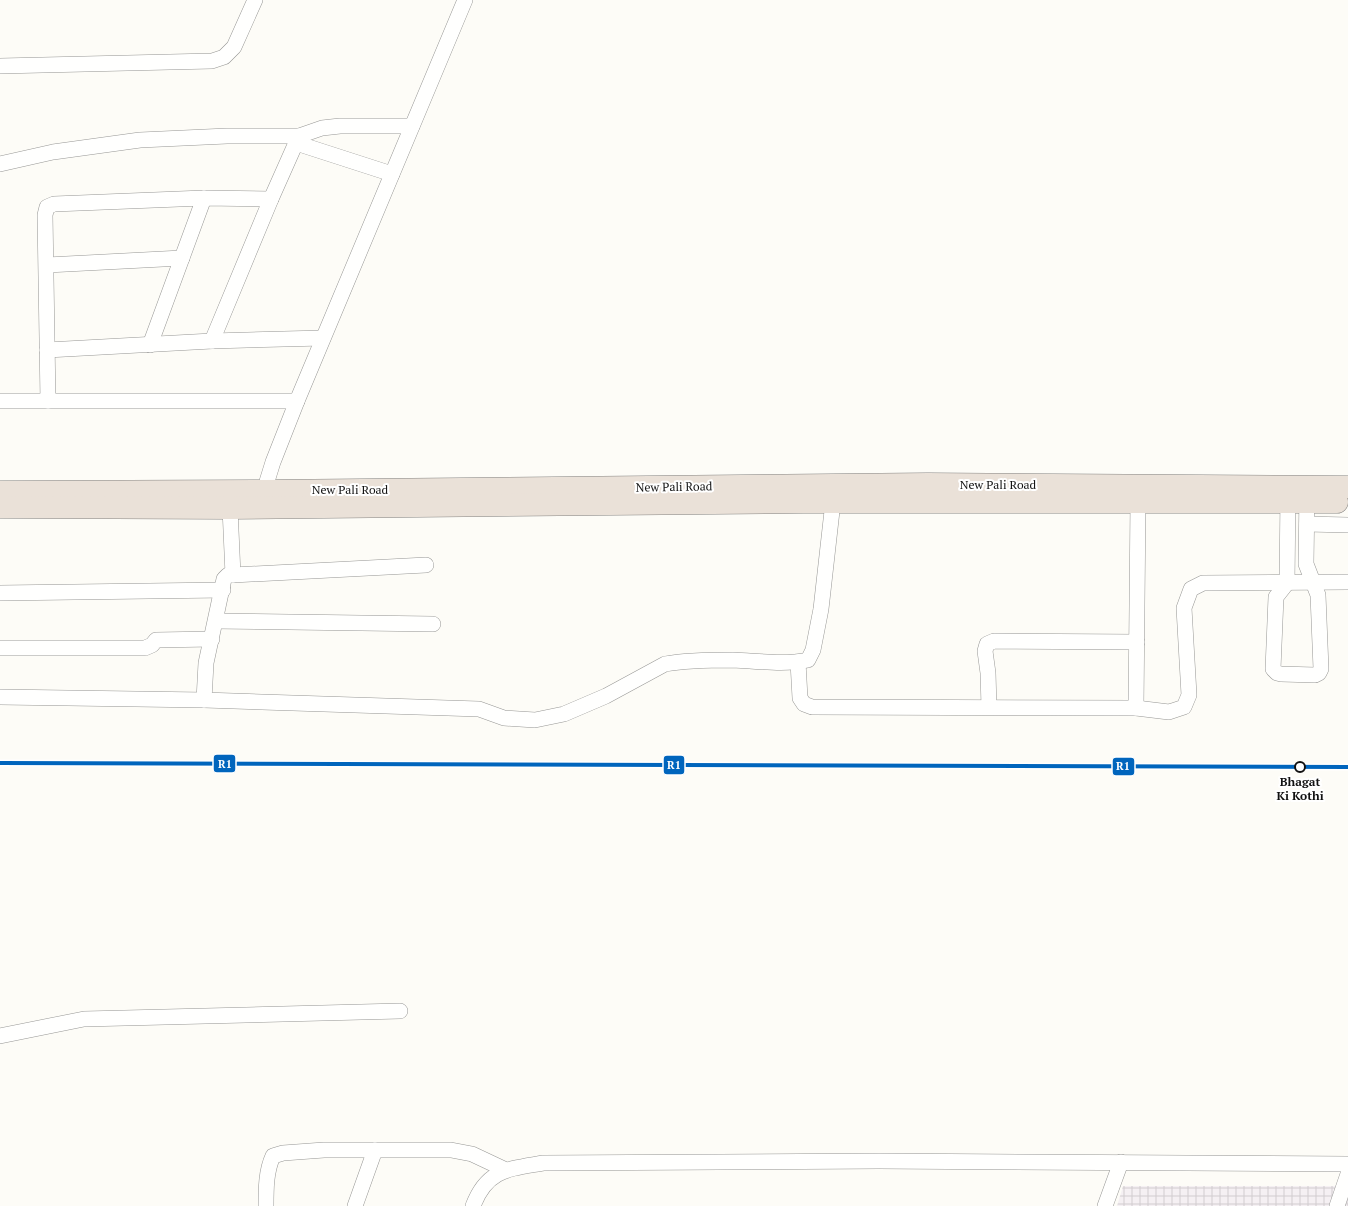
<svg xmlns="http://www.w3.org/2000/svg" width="1348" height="1206" viewBox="0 0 1348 1206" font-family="'PT Serif',serif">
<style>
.industrial{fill:url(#industrial-grid)}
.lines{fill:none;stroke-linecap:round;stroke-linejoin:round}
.minor-casing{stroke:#979795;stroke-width:16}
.highway-casing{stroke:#858482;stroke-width:23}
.minor{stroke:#fffffe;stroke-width:15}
.highway{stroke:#eae1d8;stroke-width:22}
.rail-1-casing{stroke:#fff;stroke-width:7}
.rail-1{stroke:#0065bd;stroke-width:4}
.stop-dot{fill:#fff;stroke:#111;stroke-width:2}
.labels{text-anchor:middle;stroke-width:4;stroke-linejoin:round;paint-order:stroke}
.street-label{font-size:12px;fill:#111;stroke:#fff}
.stop-label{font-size:12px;font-weight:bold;fill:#111;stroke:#fff}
.line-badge{stroke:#fff;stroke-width:1.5}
.badge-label{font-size:11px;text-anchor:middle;font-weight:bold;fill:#fff}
</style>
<defs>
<pattern id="industrial-grid" width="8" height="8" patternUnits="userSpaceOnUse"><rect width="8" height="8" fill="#f5f0f3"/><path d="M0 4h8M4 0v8" fill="none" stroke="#d1cdcf"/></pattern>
</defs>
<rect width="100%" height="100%" fill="#fdfcf7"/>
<polygon class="industrial" points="1123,1186 1348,1186 1348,1206 1117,1206"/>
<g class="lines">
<g class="minor-casing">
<g id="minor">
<polyline points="0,66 212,61 224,57 234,47 255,0"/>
<polyline points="296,143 392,174"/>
<polyline points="0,164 53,152 140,140 227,136 299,136 322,128 340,126 412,126"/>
<polyline points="47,265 182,258"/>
<polyline points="212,341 271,199 299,136"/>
<polyline points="150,345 204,198"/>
<polyline points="47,350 212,341 323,338"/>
<polyline points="0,401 297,401"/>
<polyline points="48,401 45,215 47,207 54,204 204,198 271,199"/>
<polyline points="264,491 273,462 297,401 465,0"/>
<polyline points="1288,494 1287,583 1276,597 1273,669 1277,673 1281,674 1315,675 1319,673 1321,669 1318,595 1306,564 1307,493"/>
<polyline points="1307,524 1348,525"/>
<polyline points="233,575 426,565"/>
<polyline points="0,593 223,590"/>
<polyline points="216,621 433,624"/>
<polyline points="0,648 145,648 152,645 156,640 212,639"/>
<polyline points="798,662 800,698 804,704 812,707 1136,708 1169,712 1184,707 1189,695 1184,608 1191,589 1203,583 1348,582"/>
<path d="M0 697 204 700 479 709 504 718 535 720 564 714 606 696 665 664C687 660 711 660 733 660 759 661 783 665 808 660L813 650 821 609 833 502"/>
<polyline points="204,700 206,663 224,579 228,575 233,575 230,508"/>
<polyline points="989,707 988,673 985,651 987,644 994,641 1137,642"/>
<polyline points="1136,708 1138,502"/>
<polyline points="0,1036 84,1019 400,1011"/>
<path d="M266 1206C266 1189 266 1171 273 1156L283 1153 324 1150H451L472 1154 506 1170"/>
<polyline points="355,1206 375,1150"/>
<path d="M473 1206C487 1169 509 1169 543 1163L879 1161 1348 1164"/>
<polyline points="1105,1206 1121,1162"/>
<polyline points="1337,1206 1348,1174"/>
</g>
</g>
<g class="highway-casing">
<g id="highway">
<polyline points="0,492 264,491 928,484 1348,487"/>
<polyline points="0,507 230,508 803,502 1337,502"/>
</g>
</g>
<use href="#minor" class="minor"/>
<use href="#highway" class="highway"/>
<g class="rail-1-casing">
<polyline id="rail-1" points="0,763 1348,767"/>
</g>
<use href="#rail-1" class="rail-1"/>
</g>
<circle class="stop-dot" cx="1300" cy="767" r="5"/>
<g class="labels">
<g class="street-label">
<text x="998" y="489">New Pali Road</text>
<text transform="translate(674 487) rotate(-1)" y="4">New Pali Road</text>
<text x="350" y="494">New Pali Road</text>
</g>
<g class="stop-label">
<text x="1300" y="786">Bhagat<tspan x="1300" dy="14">Ki Kothi</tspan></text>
</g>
</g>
<g class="line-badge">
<rect x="213" y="754" width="23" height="19" rx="4" fill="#0065bd"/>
<rect x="663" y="755" width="22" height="20" rx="4" fill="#0065bd"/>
<rect x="1112" y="757" width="23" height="19" rx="4" fill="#0065bd"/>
</g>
<g class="badge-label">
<text x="225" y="768">R1</text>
<text x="674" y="769">R1</text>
<text x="1123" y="770">R1</text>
</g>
</svg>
